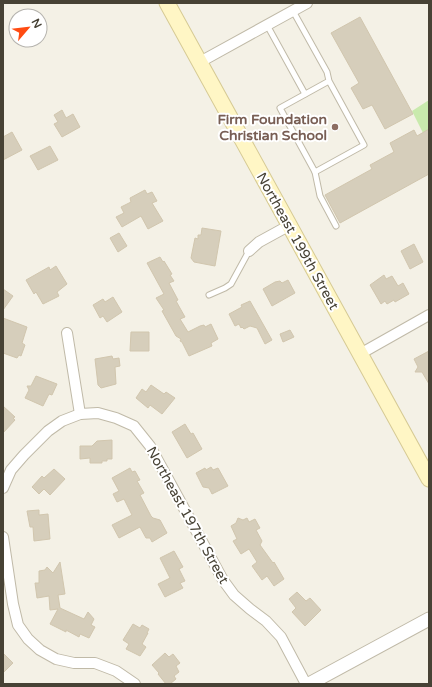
<svg xmlns="http://www.w3.org/2000/svg" width="432" height="687" viewBox="0 0 432 687" font-family="'Varela Round',sans-serif">
<style>
.green{fill:#c9eaad}
.building{fill:#d6cebb;stroke:#d1c6ae}
.lines{fill:none;stroke-linecap:round;stroke-linejoin:round}
.service-casing{stroke:#c0baa8;stroke-width:7}
.minor-casing{stroke:#c0baa8;stroke-width:12}
.tertiary-casing{stroke:#c0baa8;stroke-width:15}
.secondary-casing{stroke:#d6ca94;stroke-width:17}
.service{stroke:#fff;stroke-width:5}
.minor{stroke:#fff;stroke-width:10}
.tertiary{stroke:#fff;stroke-width:13}
.secondary{stroke:#fff6c5;stroke-width:15}
.education-dot{fill:#8d6e63;stroke:#fff;stroke-width:1.5}
.labels{text-anchor:middle;stroke-width:4;stroke-linejoin:round;paint-order:stroke}
.education-label{font-size:14px;font-weight:bold;fill:#785e54;stroke:#fff;text-anchor:end}
.street-label{font-size:14px;fill:#474235;stroke:#fff}
</style>
<rect width="100%" height="100%" fill="#f4f1e6"/>
<polygon class="green" points="429,100 429,132 428,130 423,133 412,111"/>
<g class="building">
<polygon points="360,17 413,114 385,129 372,105 363,109 351,88 359,83 331,33"/>
<polygon points="62,110 66,118 73,114 80,127 62,137 54,124 58,122 54,115"/>
<polygon points="429,129 429,174 340,223 325,195 372,169 370,165 394,152 390,143 414,130 417,136"/>
<polygon points="12,132 22,150 3,160 3,137"/>
<polygon points="50,146 58,160 38,170 30,156"/>
<polygon points="145,190 147,194 152,192 157,201 152,203 163,221 148,229 141,216 122,227 116,217 124,213 121,207 131,202 130,198"/>
<polygon points="202,228 221,231 215,266 194,262 191,258 195,238 198,239 198,235 201,235"/>
<polygon points="119,233 127,246 118,252 110,238"/>
<polygon points="414,244 423,262 410,269 401,251"/>
<polygon points="160,257 163,262 164,261 172,274 170,275 174,281 169,283 178,300 176,301 185,317 180,319 188,332 200,326 204,325 205,327 211,324 218,339 211,343 212,346 189,356 182,342 180,341 181,339 176,336 162,311 164,310 156,298 164,294 147,263"/>
<polygon points="56,266 67,284 57,292 59,296 43,304 36,292 34,294 26,280 49,267 50,270"/>
<polygon points="384,275 386,279 392,276 398,286 403,283 409,294 395,302 394,300 387,304 385,301 381,304 370,285"/>
<polygon points="288,280 295,293 272,306 263,289 275,282 280,281 282,283"/>
<polygon points="3,289 13,296 3,310"/>
<polygon points="113,297 122,312 107,322 103,316 100,318 93,305 103,299 105,302"/>
<polygon points="250,301 272,340 265,344 257,328 250,326 244,329 242,327 241,328 239,324 235,326 229,314 242,307 241,305"/>
<polygon points="3,318 27,327 22,343 25,345 21,356 19,355 17,358 3,353"/>
<polygon points="290,330 294,337 283,342 280,334"/>
<polygon points="131,332 149,332 149,351 130,351"/>
<polygon points="429,351 429,384 422,372 415,372 418,367 414,359"/>
<polygon points="112,356 113,359 119,358 120,366 115,367 116,384 101,388 98,385 95,359"/>
<polygon points="36,376 57,384 52,395 49,394 43,406 25,398 29,390 27,386 31,386"/>
<polygon points="151,385 164,394 166,392 175,398 162,414 150,405 148,408 136,398 142,389 146,392"/>
<polygon points="3,406 15,417 13,418 15,420 3,433"/>
<polygon points="185,424 191,434 193,433 202,449 187,458 172,432"/>
<polygon points="112,440 112,459 107,459 107,461 102,461 102,463 90,463 90,458 80,459 80,446 92,446 97,441"/>
<polygon points="211,467 213,470 218,468 228,486 212,494 209,488 203,487 196,473 205,468 206,470"/>
<polygon points="130,468 132,472 135,471 140,480 137,481 144,493 140,495 151,516 153,518 160,520 167,533 152,542 150,538 146,538 140,527 119,538 112,525 132,515 124,499 117,502 113,494 119,491 112,478"/>
<polygon points="54,469 65,479 50,495 44,489 39,494 32,487 42,476 44,478"/>
<polygon points="39,510 39,515 48,514 50,539 34,541 33,527 30,527 27,511"/>
<polygon points="238,518 243,520 247,518 249,522 255,519 260,528 256,530 262,541 260,545 273,563 274,562 284,579 274,586 267,576 262,580 252,566 257,562 249,549 241,554 233,541 237,539 231,526 236,523"/>
<polygon points="174,551 183,567 179,569 185,581 180,583 183,588 165,597 158,584 170,578 160,558"/>
<polygon points="60,562 65,594 58,595 60,608 84,619 88,612 94,619 91,625 95,627 89,638 80,634 79,637 66,630 66,632 50,624 58,609 50,610 49,596 37,598 35,583 39,583 39,571 45,570 47,567 53,573"/>
<polygon points="297,592 306,601 310,598 321,610 305,626 292,612 296,608 289,599"/>
<polygon points="133,624 140,628 142,625 149,629 147,633 148,633 142,644 146,647 140,656 126,649 129,644 123,640"/>
<polygon points="3,653 13,663 3,673"/>
<polygon points="165,653 169,657 173,654 180,663 176,666 179,672 174,676 176,679 170,684 166,684 158,674 159,673 152,665"/>
</g>
<g class="lines">
<g class="service-casing">
<g id="service">
<polyline points="293,11 327,72 329,81 364,145 315,172 280,108 329,81"/>
<polyline points="267,25 305,94"/>
<polyline points="315,172 320,196 336,226"/>
<polyline points="209,295 225,288 231,284 249,251"/>
</g>
</g>
<g class="minor-casing">
<g id="minor">
<polyline points="200,62 307,3"/>
<polyline points="249,251 259,242 290,225"/>
<polyline points="67,333 80,414"/>
<polyline points="360,354 429,315"/>
<polyline points="3,488 11,470 24,455 48,431 62,421 80,414 98,413 116,418 134,426 150,446 223,580 234,595 250,609 266,621 281,637 306,684"/>
<polyline points="3,537 13,604 18,625 28,639 40,650 56,659 74,663 95,663 116,671 135,684"/>
</g>
</g>
<g class="tertiary-casing">
<polyline id="tertiary" points="309,684 429,619"/>
</g>
<g class="secondary-casing">
<polyline id="secondary" points="167,3 429,479"/>
</g>
<use href="#service" class="service"/>
<use href="#minor" class="minor"/>
<use href="#tertiary" class="tertiary"/>
<use href="#secondary" class="secondary"/>
</g>
<circle class="education-dot" cx="335" cy="127" r="4"/>
<g class="labels">
<g class="education-label">
<text x="327" y="124">Firm Foundation<tspan x="327" dy="16">Christian School</tspan></text>
</g>
<g class="street-label">
<text transform="translate(298 241) rotate(61)" y="5">Northeast 199th Street</text>
<text transform="translate(188 515) rotate(61)" y="5">Northeast 197th Street</text>
</g>
</g>
<rect width="432" height="687" fill="none" stroke="#474235" stroke-width="8"/>
<g transform="translate(28 28) rotate(62)"><circle r="19" fill="#ffffff" stroke="#b5b3ae"/>
<path d="M0-3L7 15L0 10L-7 15Z" fill="#ff4b12"/>
<text y="-6" font-size="11" font-weight="bold" text-anchor="middle" fill="#474235">N</text>
</g>
</svg>
